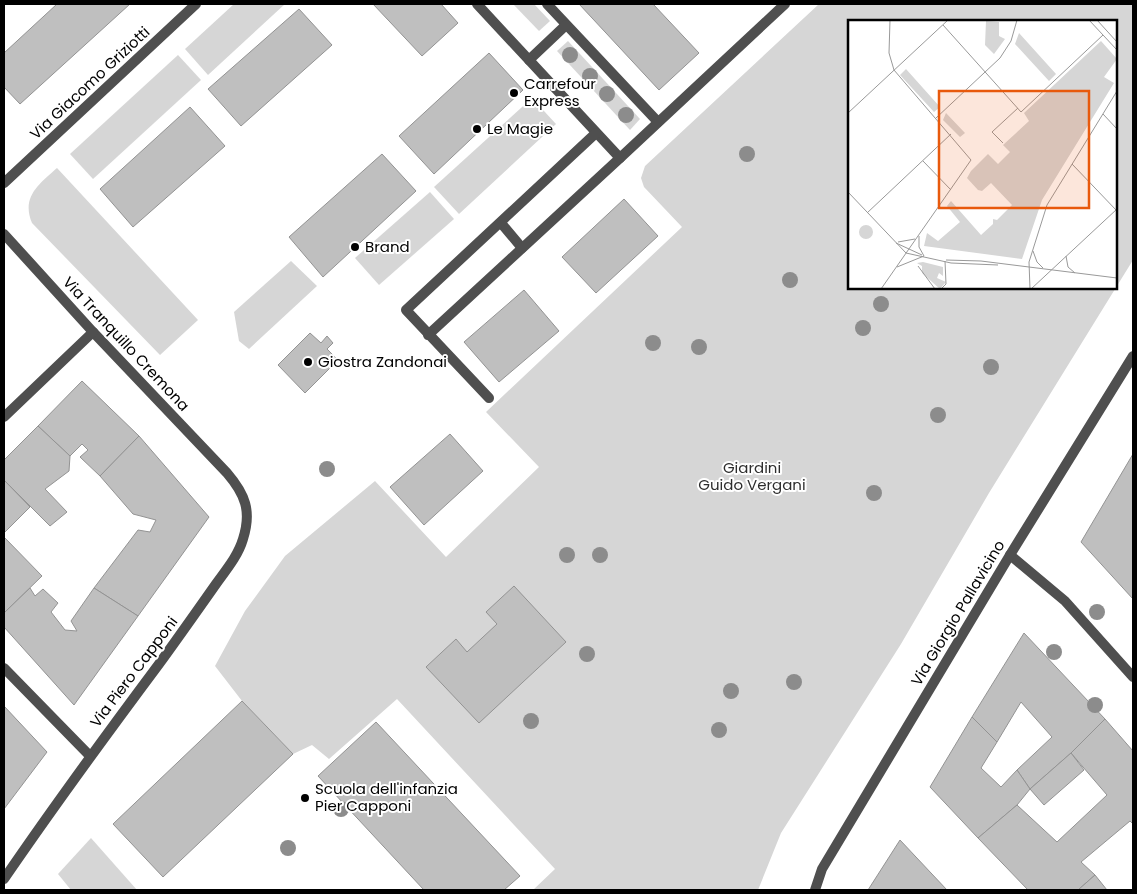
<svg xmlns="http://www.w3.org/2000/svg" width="1137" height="894" viewBox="0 0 1137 894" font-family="Poppins,sans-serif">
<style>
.green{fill:#d6d6d6;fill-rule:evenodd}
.building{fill:#bfbfbf;stroke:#939393}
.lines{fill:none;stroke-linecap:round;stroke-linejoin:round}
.lane{stroke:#4f4f4f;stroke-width:10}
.street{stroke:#4f4f4f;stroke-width:10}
.tree{fill:#8c8c8c}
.poi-dot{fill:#000;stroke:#fff;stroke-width:2}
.labels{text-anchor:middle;stroke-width:4;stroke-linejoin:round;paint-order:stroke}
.street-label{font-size:15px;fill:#000;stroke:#fff}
.poi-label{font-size:15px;fill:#000;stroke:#fff;text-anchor:start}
.park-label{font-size:15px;fill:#2d2d2d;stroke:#fff}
.inset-road{fill:none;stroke:#999;stroke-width:1}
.view{fill:#e8590c;fill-opacity:0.15;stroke:#e8590c;stroke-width:2.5}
.inset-edge{fill:none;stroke:#000;stroke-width:2.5}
</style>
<rect width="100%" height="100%" fill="#fff"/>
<g class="green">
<polygon points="234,4 285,4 208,75 185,49"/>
<polygon points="513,4 534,4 550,21 539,31"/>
<path d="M819 4H1133V260L989 493 901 644 781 833 758 890H533L555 869 397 699 329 759 312 745 293 754 242 701 215 666 245 611 285 556 375 481 446 557 539 467 486 412 682 227 644 187 641 178 645 166ZM850 21H1116V288H850Z"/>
<polygon points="568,41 640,119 630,130 557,51"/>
<polygon points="178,55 201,80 93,179 70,154"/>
<polygon points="532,98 556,124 459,214 434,187"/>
<path d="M57 168 198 320 160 355 32 223C21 197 39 184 57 168Z"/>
<polygon points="430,192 454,219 379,285 355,258"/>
<polygon points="291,261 317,286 249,349 239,341 234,312"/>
<polygon points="91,838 137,890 71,890 58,874"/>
</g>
<g class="building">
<polygon points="57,4 130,4 20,104 4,87 4,53"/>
<polygon points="373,4 441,4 458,23 422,56"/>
<polygon points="579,4 653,4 699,53 659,90"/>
<polygon points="299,9 332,45 241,126 208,89"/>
<polygon points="489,53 523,90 434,174 399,136"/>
<polygon points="190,107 225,146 133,227 100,189"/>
<polygon points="382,154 416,191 323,277 289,237"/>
<polygon points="624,199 658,236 596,293 562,257"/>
<polygon points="524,290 559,331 499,382 464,342"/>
<polygon points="310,333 321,343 327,336 333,343 327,349 338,360 305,393 278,365"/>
<polygon points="82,381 139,436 100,476 80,457 88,450 82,444 70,456 38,426"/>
<polygon points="38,426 70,456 69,471 45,489 67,512 50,526 4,480 4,460"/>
<polygon points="450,434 483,471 424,525 390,487"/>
<polygon points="139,436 209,517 138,616 94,588 138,530 150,532 156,520 133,514 100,476"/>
<polygon points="1133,454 1133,599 1081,542"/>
<polygon points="4,480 30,507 4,533"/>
<polygon points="4,537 42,576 4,613"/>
<polygon points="514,586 566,642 479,723 426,667 456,639 467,652 497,624 486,612"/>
<polygon points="30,588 35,596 43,589 58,603 51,612 65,630 77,631 71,621 94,588 138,616 74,705 4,627 4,613"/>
<polygon points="1024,633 1105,719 1071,753 1030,789 1017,770 1052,737 1021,702 997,742 972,717"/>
<polygon points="242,701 293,754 163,877 113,824"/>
<polygon points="4,706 47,752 4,809"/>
<polygon points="972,717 997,742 981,768 1001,787 1017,770 1030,789 1017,805 978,838 930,787"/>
<polygon points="1105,719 1133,751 1133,824 1130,821 1081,862 1095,875 1078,890 1028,890 978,838 1017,805 1057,842 1107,795 1071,753"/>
<polygon points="376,722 520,876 504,890 424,890 318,776"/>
<polygon points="1071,753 1084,770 1044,805 1030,789"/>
<polygon points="900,840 947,890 868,890"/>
<polygon points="1095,875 1107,890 1078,890"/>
</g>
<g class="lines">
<g class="lane">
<polyline points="547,4 658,122"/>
<polyline points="529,60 566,25"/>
<polyline points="501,223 522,248"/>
<polyline points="428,335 620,158"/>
</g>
<g class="street">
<polyline points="477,4 620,158 785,4"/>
<polyline points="4,183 196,4"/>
<path d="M4 234 93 332 227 473C245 494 252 511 243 539 238 556 226 570 216 584 197 611 178 638 159 664 106 735 54 806 4 879"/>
<polyline points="489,398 406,310 596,133"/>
<polyline points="4,417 93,332"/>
<polyline points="1010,555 1065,601 1133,677"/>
<polyline points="4,668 90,756"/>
<polyline points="815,890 822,869 1010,555 1133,356"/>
</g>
</g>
<g class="tree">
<circle cx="570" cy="55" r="8"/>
<circle cx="590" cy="76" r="8"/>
<circle cx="607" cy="94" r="8"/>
<circle cx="626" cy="115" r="8"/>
<circle cx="747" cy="154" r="8"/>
<circle cx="790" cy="280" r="8"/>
<circle cx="881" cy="304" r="8"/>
<circle cx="863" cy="328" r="8"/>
<circle cx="653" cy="343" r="8"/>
<circle cx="699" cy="347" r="8"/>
<circle cx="991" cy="367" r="8"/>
<circle cx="938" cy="415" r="8"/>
<circle cx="327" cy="469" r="8"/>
<circle cx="874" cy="493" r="8"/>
<circle cx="567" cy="555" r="8"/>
<circle cx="600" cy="555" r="8"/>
<circle cx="1097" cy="612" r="8"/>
<circle cx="1054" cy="652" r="8"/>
<circle cx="587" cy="654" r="8"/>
<circle cx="794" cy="682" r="8"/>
<circle cx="731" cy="691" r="8"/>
<circle cx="1095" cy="705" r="8"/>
<circle cx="531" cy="721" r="8"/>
<circle cx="719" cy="730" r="8"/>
<circle cx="341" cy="809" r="8"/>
<circle cx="288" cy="848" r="8"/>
</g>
<g class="poi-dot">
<circle cx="514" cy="93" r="5"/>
<circle cx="477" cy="129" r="5"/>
<circle cx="355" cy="247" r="5"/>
<circle cx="308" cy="362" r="5"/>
<circle cx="305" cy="798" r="5"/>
</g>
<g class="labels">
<g class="street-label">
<text transform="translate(90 83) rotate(-43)" y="5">Via Giacomo Griziotti</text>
<text transform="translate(126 344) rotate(47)" y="5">Via Tranquillo Cremona</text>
<text transform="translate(958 613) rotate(-59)" y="5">Via Giorgio Pallavicino</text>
<text transform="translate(134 672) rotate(-53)" y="5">Via Piero Capponi</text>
</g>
<g class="poi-label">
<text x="524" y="89">Carrefour<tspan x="524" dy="17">Express</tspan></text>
<text x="487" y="134">Le Magie</text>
<text x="365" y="252">Brand</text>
<text x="318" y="367">Giostra Zandonai</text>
<text x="315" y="794">Scuola dell'infanzia<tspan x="315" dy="17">Pier Capponi</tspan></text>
</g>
<g class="park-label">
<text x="752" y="473">Giardini<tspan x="752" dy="17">Guido Vergani</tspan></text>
</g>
</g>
<g transform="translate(848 20)">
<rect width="269" height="269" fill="#fff"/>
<path d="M138 1 151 2V16L157 19 146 34 137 25ZM171 13 208 54 201 61 167 24ZM253 21 269 39 256 57 266 63 194 180 174 239 76 226 79 213 90 221 112 202 99 186 103 181 133 215 145 204V199L149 200 164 185 143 163 134 171 130 170 119 158 123 151 140 134 150 144 162 132 155 125 181 101 176 93ZM58 49 92 87 86 92 52 55ZM98 93 117 113 112 117 95 100ZM11 212a7 7 0 1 1 14 0a7 7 0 1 1-14 0ZM75 242 95 247V256L91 253 89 258 98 262 92 269 74 253V246L69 243Z" fill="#d6d6d6"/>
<path class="inset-road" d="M241 0 269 30M249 0 269 22M95 5 173 92 255 15M0 93 100 0M255 94 269 109M88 98 152 38 163 21 169 0M155 123 144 112 170 88M75 141 103 170M224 144 269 191M0 172 58 233 103 243 150 245M19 193 103 114M50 222 67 219M48 223 74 235M185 231 189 242 195 248M218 236 220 247 227 253M98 240 133 241 269 258M70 246 87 269M49 247 76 236 71 227V216M33 269 123 140 46 50 41 33 42 0M93 269 98 264 97 241M182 269 181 242 199 185 269 71M183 269 269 189"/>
<path class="view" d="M91 71H241V188H91Z"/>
<rect width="269" height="269" class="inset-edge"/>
</g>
<rect width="1137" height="894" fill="none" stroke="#000000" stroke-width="10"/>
</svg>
